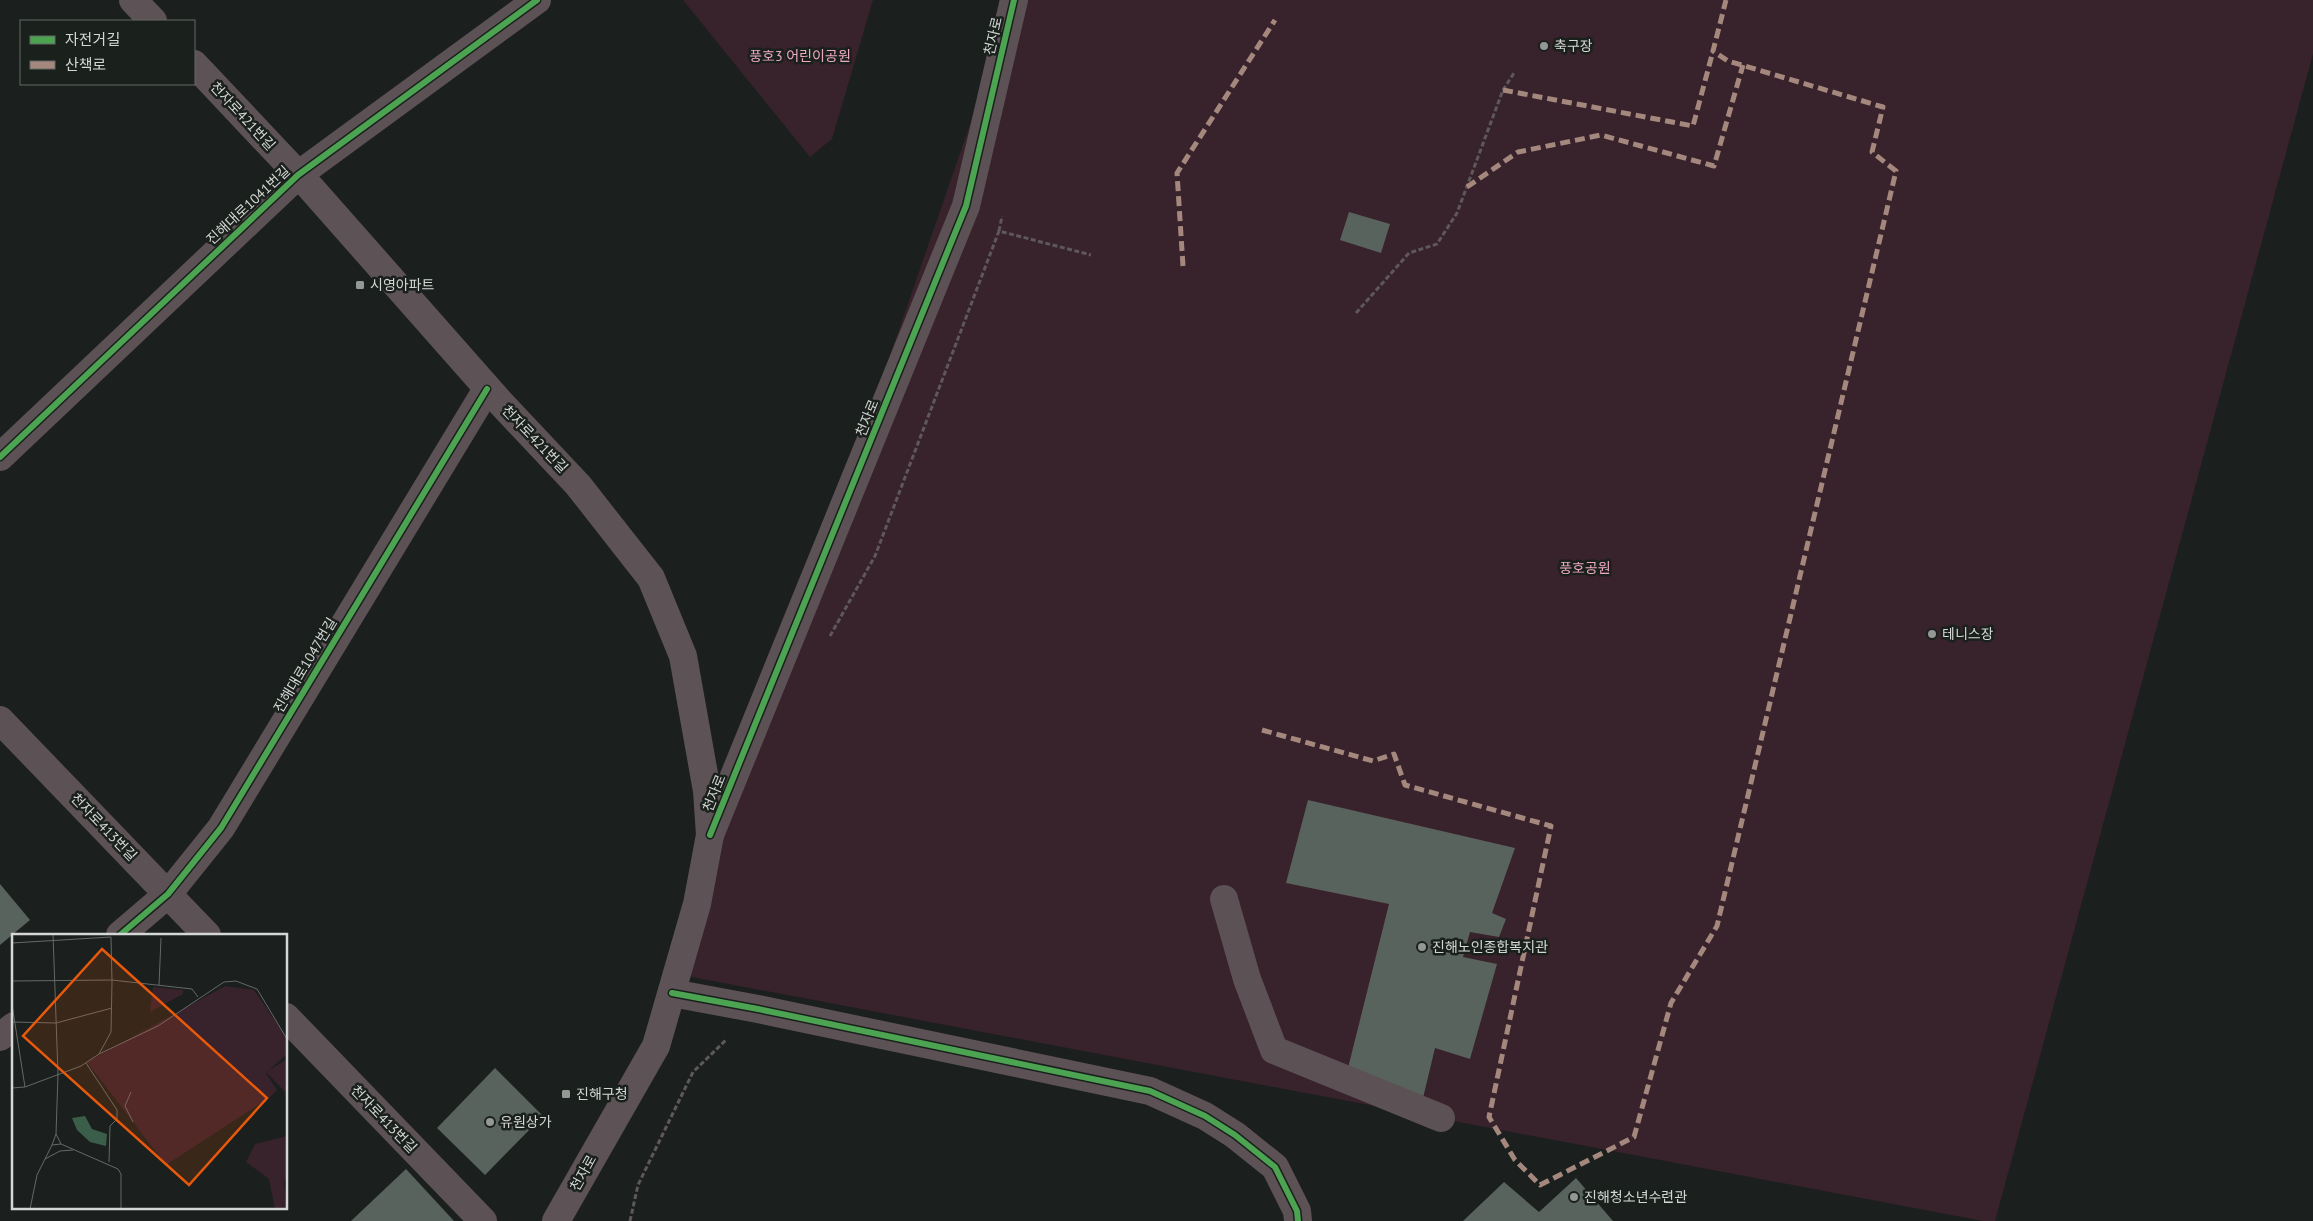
<svg xmlns="http://www.w3.org/2000/svg" width="2313" height="1221" viewBox="0 0 2313 1221" font-family="'PT Sans','Noto Sans KR',sans-serif">
<style>
.park{fill:#38222b}
.building{fill:#59635d}
.lines{fill:none;stroke-linecap:round;stroke-linejoin:round}
.path{stroke:#5e585a;stroke-width:3;stroke-dasharray:5 2.5;stroke-linecap:butt}
.minor{stroke:#5c5155;stroke-width:28}
.secondary{stroke:#5d5357;stroke-width:28}
.quiet{stroke:#a5887d;stroke-width:5;stroke-dasharray:10 5;stroke-linecap:butt}
.cycleway-casing{stroke:#1a201c;stroke-width:9}
.cycleway{stroke:#4ca352;stroke-width:6}
.poi-dot{fill:#939795;stroke:#1a201c;stroke-width:2}
.labels{text-anchor:middle;stroke-width:5;stroke-linejoin:round;paint-order:stroke}
.street-label{font-size:14px;fill:#d4d7d5;stroke:#1a201c}
.poi-label{font-size:14px;fill:#d4d7d5;stroke:#1a201c;text-anchor:start}
.park-label{font-size:14px;fill:#eda8c2;stroke:#1a201c}
.inset-road{fill:none;stroke:#656967;stroke-width:1}
.view{fill:#e8590c;fill-opacity:0.15;stroke:#e8590c;stroke-width:2.5}
.inset-edge{fill:none;stroke:#d4d7d5;stroke-width:2.5}
</style>
<rect width="100%" height="100%" fill="#1b1f1d"/>
<g class="park">
<polygon points="683,0 873,0 832,139 810,157"/>
<polygon points="1013,0 2313,0 2313,54 1995,1221 1983,1221 676,974"/>
</g>
<g class="building">
<polygon points="1349,212 1390,224 1381,253 1340,240"/>
<polygon points="1308,800 1515,848 1492,913 1506,919 1499,937 1470,932 1463,957 1497,964 1470,1059 1435,1048 1423,1098 1347,1072 1389,904 1286,883"/>
<polygon points="0,884 30,920 0,945"/>
<polygon points="495,1068 543,1116 485,1175 437,1128"/>
<polygon points="406,1169 454,1221 351,1221"/>
<polygon points="1576,1178 1613,1221 1463,1221 1504,1182 1539,1212"/>
</g>
<g class="lines">
<g class="path">
<polyline points="999,231 1002,216"/>
<polyline points="1356,313 1409,253 1437,244 1457,213 1503,90 1514,73"/>
<polyline points="830,636 875,556 999,231 1091,255"/>
<polyline points="630,1221 638,1185 693,1072 727,1039"/>
</g>
<g class="minor">
<polyline points="0,457 298,175 537,0"/>
<polyline points="0,720 207,935"/>
<polyline points="710,835 966,206 1014,0"/>
<polyline points="1224,899 1247,979 1274,1050 1441,1118"/>
<polyline points="120,935 168,894 221,828 487,389"/>
<polyline points="672,993 758,1009 1150,1091 1205,1116 1235,1135 1275,1167 1297,1211 1298,1221"/>
<polyline points="286,1017 483,1221"/>
<polyline points="0,1037 14,1026"/>
</g>
<g class="secondary">
<polyline points="133,0 153,21"/>
<polyline points="194,64 310,187 498,400 578,485 651,578 683,656 707,791 710,835 697,904 656,1046 556,1221"/>
</g>
<g class="quiet">
<polyline points="1503,90 1693,126 1713,51"/>
<polyline points="1467,187 1518,152 1601,135 1714,166 1743,65"/>
<polyline points="1183,266 1177,173 1275,20"/>
<polyline points="1262,730 1373,761 1394,754 1405,785 1551,826 1489,1117 1515,1160 1540,1185 1634,1137 1671,1003 1717,926 1896,171 1872,152 1883,107 1728,61 1713,51 1726,0"/>
</g>
<g class="cycleway-casing">
<g id="cycleway">
<polyline points="0,457 298,175 537,0"/>
<polyline points="710,835 966,206 1014,0"/>
<polyline points="120,935 168,894 221,828 487,389"/>
<polyline points="672,993 758,1009 1150,1091 1205,1116 1235,1135 1275,1167 1297,1211 1298,1221"/>
</g>
</g>
<use href="#cycleway" class="cycleway"/>
</g>
<g class="poi-dot">
<circle cx="1544" cy="46" r="5"/>
<rect x="355" y="280" width="10" height="10" rx="2.5"/>
<circle cx="1932" cy="634" r="5"/>
<circle cx="1422" cy="947" r="5"/>
<rect x="561" y="1089" width="10" height="10" rx="2.5"/>
<circle cx="490" cy="1122" r="5"/>
<circle cx="1574" cy="1197" r="5"/>
</g>
<g class="labels">
<g class="street-label">
<text transform="translate(993 36) rotate(-77)" y="5">천자로</text>
<text transform="translate(243 116) rotate(47)" y="5">천자로421번길</text>
<text transform="translate(248 205) rotate(-43)" y="5">진해대로1041번길</text>
<text transform="translate(867 418) rotate(-68)" y="5">천자로</text>
<text transform="translate(535 439) rotate(46)" y="5">천자로421번길</text>
<text transform="translate(305 665) rotate(-59)" y="5">진해대로1047번길</text>
<text transform="translate(714 793) rotate(-68)" y="5">천자로</text>
<text transform="translate(104 827) rotate(46)" y="5">천자로413번길</text>
<text transform="translate(384 1119) rotate(46)" y="5">천자로413번길</text>
<text transform="translate(583 1173) rotate(-61)" y="5">천자로</text>
</g>
<g class="poi-label">
<text x="1554" y="51">축구장</text>
<text x="370" y="290">시영아파트</text>
<text x="1942" y="639">테니스장</text>
<text x="1432" y="952">진해노인종합복지관</text>
<text x="576" y="1099">진해구청</text>
<text x="500" y="1127">유원상가</text>
<text x="1584" y="1202">진해청소년수련관</text>
</g>
<g class="park-label">
<text x="800" y="61">풍호3 어린이공원</text>
<text x="1585" y="573">풍호공원</text>
</g>
</g>
<g transform="translate(12 934)">
<rect width="275" height="275" fill="#1b1f1d"/>
<path d="M272 127H275V160L254 138ZM275 202V241L272 249 275 275H263L257 245 234 228 243 210Z" fill="#38222b"/>
<path d="M213 52 242 56 275 104V120L254 139 265 156 258 163 154 231 75 128ZM141 53 171 56V60L138 78Z" fill="#38222b"/>
<path d="M73 182 80 195 95 200 94 212 78 208 65 196 60 184Z" fill="#3a5e49"/>
<path class="inset-road" d="M41 0 46 140M0 9 99 3 100 48 99 98 87 120 69 132 13 153 0 154M0 47 100 46 180 55 186 63M147 51 149 4M0 71 13 153M0 88 44 89 100 74M87 120 146 92 212 48 224 47 245 55 275 105M74 129 105 176V185L98 192 97 228M119 158 113 172 121 188M44 200 49 210 40 211 44 200 46 140M49 210 106 235 109 240V275M33 225 48 217 61 216M18 275 25 241 40 211"/>
<path class="view" d="M90 15 255 164 177 251 11 102Z"/>
<rect width="275" height="275" class="inset-edge"/>
</g>
<rect x="20" y="20" width="175" height="65" fill="#1a201c" stroke="#646966"/>
<rect x="30" y="36" width="25" height="8" fill="#4ca352" stroke="#646966"/>
<text x="65" y="45" font-size="15" fill="#d4d7d5">자전거길</text>
<rect x="30" y="61" width="25" height="8" fill="#a5887d" stroke="#646966"/>
<text x="65" y="70" font-size="15" fill="#d4d7d5">산책로</text>
</svg>
